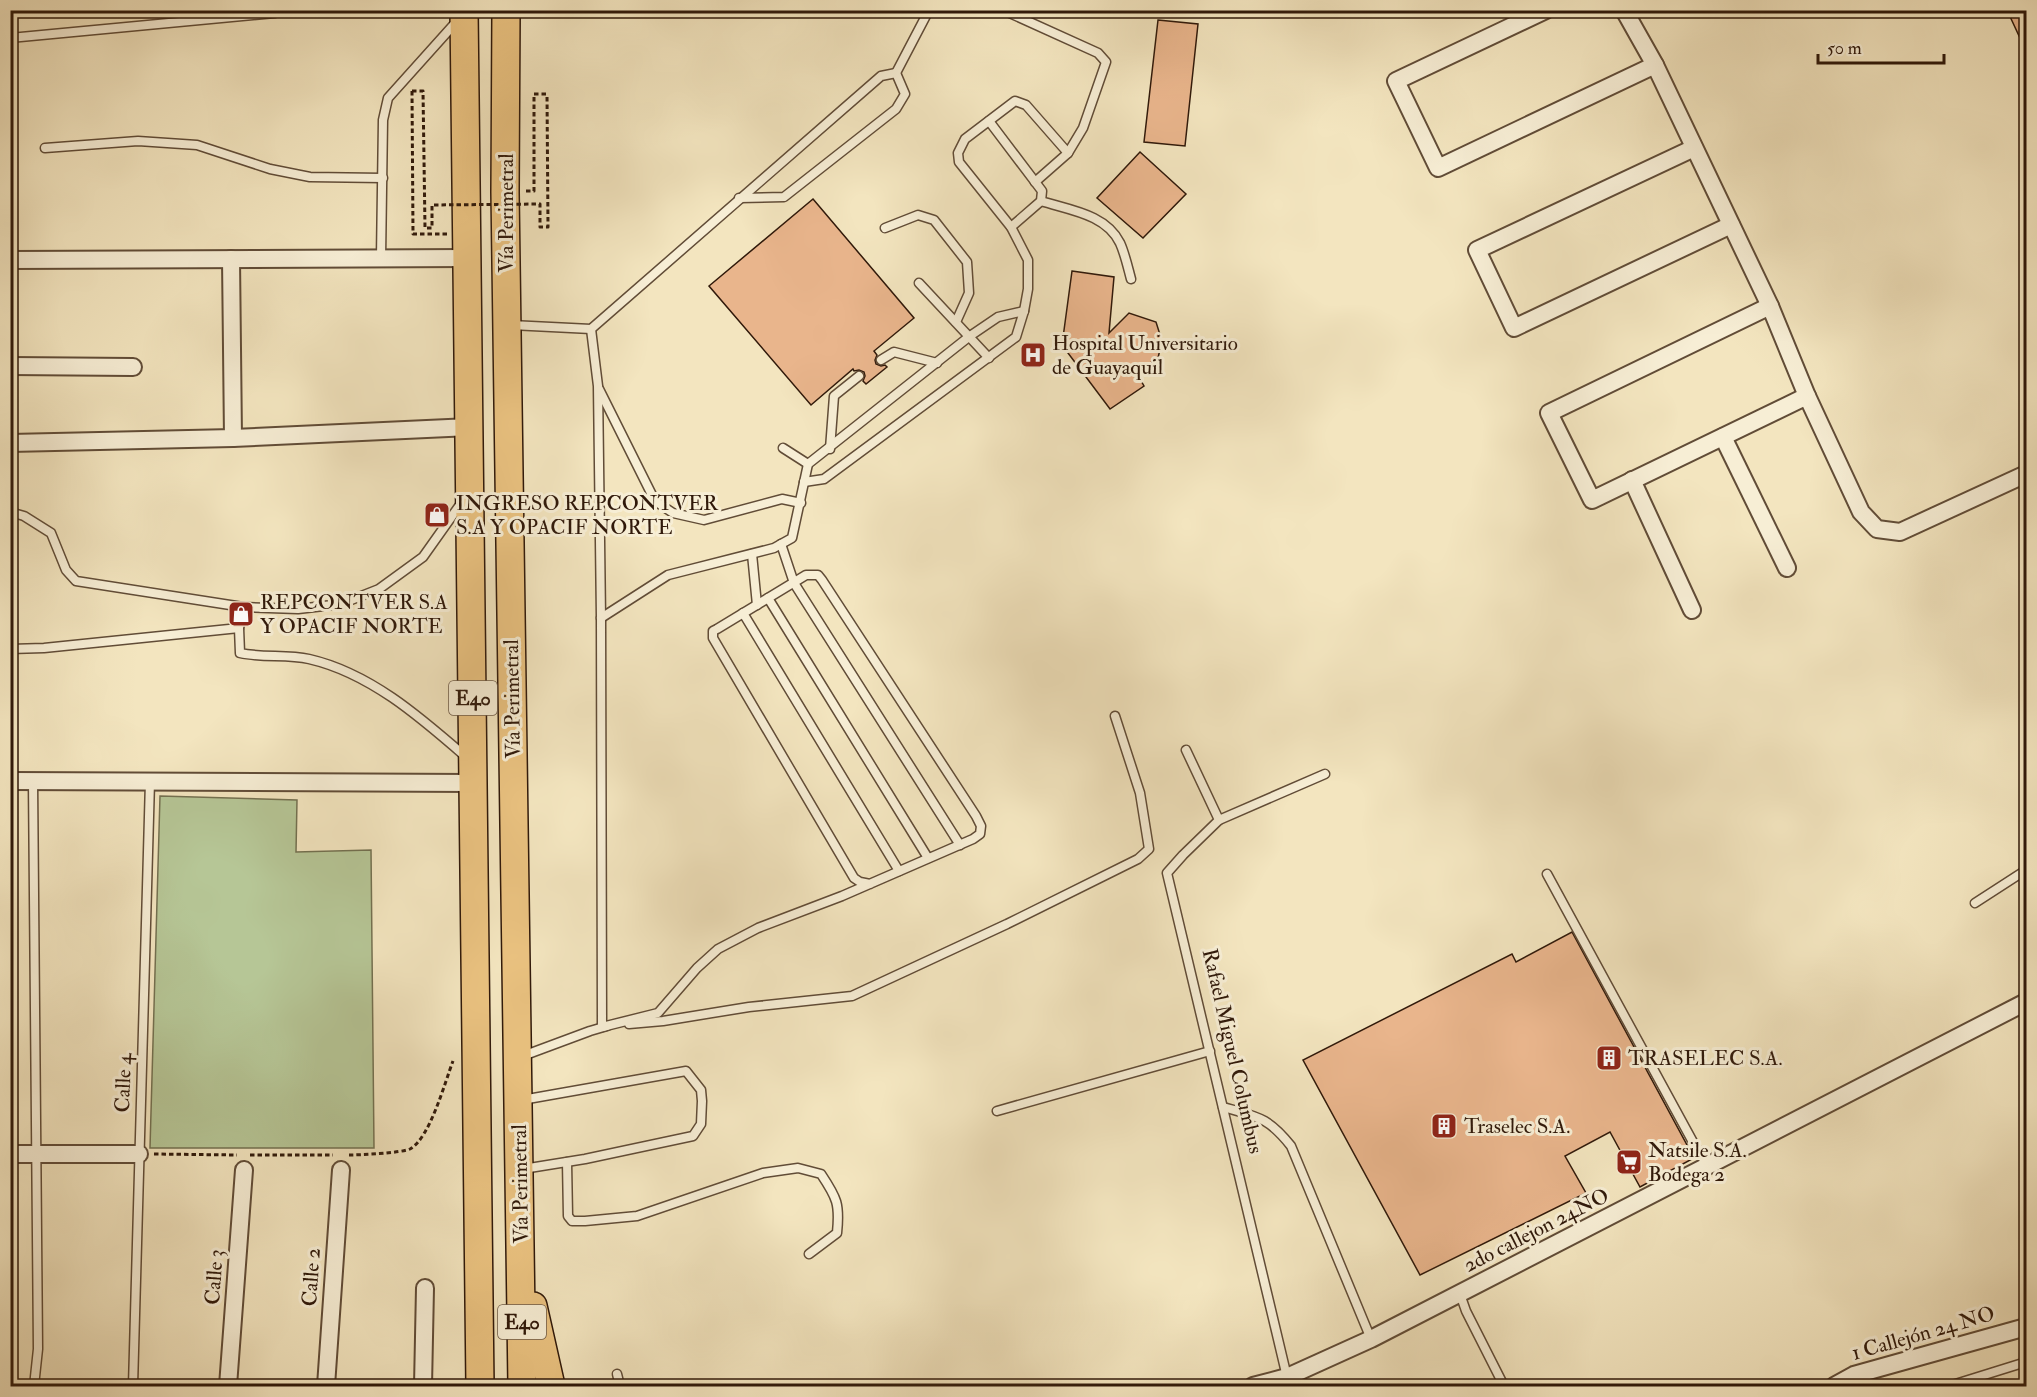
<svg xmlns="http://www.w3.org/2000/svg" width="2037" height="1397" viewBox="0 0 2037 1397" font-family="'IM FELL Double Pica',serif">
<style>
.green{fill:#b6c696;stroke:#737050;stroke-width:1.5}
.building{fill:#e9b58c;stroke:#30190a;stroke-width:1.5}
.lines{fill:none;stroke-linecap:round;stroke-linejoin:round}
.service-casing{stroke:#614c37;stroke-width:11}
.minor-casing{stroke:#614c37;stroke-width:20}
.trunk-casing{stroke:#30190a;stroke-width:30}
.path{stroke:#30190a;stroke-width:3;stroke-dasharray:4.5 3;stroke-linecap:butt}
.service{stroke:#f7eed5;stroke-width:8}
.minor{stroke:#f7eed5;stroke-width:16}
.trunk{stroke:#eac280;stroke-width:27}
.path-bridge{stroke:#30190a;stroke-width:3;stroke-dasharray:4.5 3;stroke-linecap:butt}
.labels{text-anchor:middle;stroke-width:6;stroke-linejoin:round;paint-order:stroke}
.shield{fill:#f7eed5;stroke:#6c5947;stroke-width:1.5}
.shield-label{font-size:20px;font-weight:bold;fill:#30190a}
.street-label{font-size:21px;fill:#30190a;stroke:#f7eed5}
.poi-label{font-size:21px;fill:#30190a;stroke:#f7eed5;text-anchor:start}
</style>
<rect width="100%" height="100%" fill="#f3e5bf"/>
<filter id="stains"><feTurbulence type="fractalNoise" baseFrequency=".00333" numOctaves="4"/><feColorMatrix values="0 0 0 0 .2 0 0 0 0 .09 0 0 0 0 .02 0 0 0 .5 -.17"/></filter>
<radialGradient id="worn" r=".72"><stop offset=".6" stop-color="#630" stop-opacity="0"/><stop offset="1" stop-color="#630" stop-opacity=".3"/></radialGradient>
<polygon class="green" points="160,796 297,800 296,852 371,850 374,1148 150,1148"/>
<g class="building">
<polygon points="2007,10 2026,10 2026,51"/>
<polygon points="1158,20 1198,24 1185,146 1144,142"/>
<polygon points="1140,152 1186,194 1143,238 1097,198"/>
<polygon points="813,199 914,318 874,351 877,355 875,360 876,364 881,366 885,365 887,367 866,384 863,381 865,376 864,372 859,370 854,371 853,369 811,405 709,286"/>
<polygon points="1072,271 1114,277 1109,333 1129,313 1156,322 1162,341 1158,358 1136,372 1144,386 1110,409 1062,345"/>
<polygon points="1572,932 1694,1158 1640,1187 1610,1132 1565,1156 1586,1193 1420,1275 1303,1060 1512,954 1516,962"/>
</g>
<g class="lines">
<g class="service-casing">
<g id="service">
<polyline points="1003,10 1098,53 1106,62 1083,128 1068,153 1035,182"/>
<polyline points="10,38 275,13 281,10"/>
<polyline points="896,73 929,10"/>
<polyline points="989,121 1042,191 1041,201 1011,227"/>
<polyline points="45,148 138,141 197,145 270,169 310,177 383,178"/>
<polyline points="739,198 784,197 896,109 905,94 896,73"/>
<path d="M1041 201C1069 210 1106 214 1120 243 1125 254 1128 268 1131 279"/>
<polyline points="885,228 918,215 934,220 967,262 969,293 956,322"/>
<polyline points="381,258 383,120 388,98 458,20"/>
<polyline points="919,283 989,358"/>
<polyline points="511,325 591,329 881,76 896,73"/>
<polyline points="591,329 598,386 601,618 602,1027 658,1013 697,968 718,949 758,928 842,896 973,839 980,834 981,826 976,816 822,580 818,575 806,575 717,629 713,631 713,638 854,878 860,882 870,884"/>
<polyline points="881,360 894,352 937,363"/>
<polyline points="599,389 655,501 673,513 704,520 782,499 801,503"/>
<polyline points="783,448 808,464"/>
<polyline points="830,449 834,396 859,376"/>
<polyline points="804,482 824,479 1016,337 1024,311 1028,289 1028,260 1011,227 959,162 958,153 965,139 1015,101 1026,105 1068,153"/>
<path d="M462 502 423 557 379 589 341 604 298 609 243 607 239 628 240 653C263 658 287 654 309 659 370 673 420 717 466 757"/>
<polyline points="10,512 24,516 51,533 66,570 76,581 243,607"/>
<polyline points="781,544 794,583 960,845"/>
<polyline points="752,554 757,605"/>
<polyline points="768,598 928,858"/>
<polyline points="743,613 899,871"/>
<polyline points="601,618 668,575 774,548 792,538 808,464 970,336 998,317 1024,311"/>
<polyline points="10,649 44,648 239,628"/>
<polyline points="1186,750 1219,820 1183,855 1167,873 1287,1377"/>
<polyline points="33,781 38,1349 34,1386"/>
<polyline points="1219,820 1325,774"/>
<polyline points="1547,874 1700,1155 1709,1165"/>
<polyline points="1975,903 2026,870"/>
<polyline points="629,1024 663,1021 749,1007 852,996 1007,924 1138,859 1149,849 1140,793 1115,716"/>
<polyline points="520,1057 590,1031 607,1026"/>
<polyline points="522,1100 686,1071 701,1090 702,1101 701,1124 693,1136 585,1159 523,1169"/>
<path d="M1223 1107C1258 1117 1268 1117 1291 1146L1371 1339"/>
<polyline points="997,1111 1210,1051"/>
<path d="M567 1162 568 1216 572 1221H585L637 1216 763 1173 798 1168 821 1174C837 1198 840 1204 837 1233L809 1254"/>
<polyline points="1460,1294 1466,1311 1504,1386"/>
<polyline points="617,1374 620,1386"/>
<polyline points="133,1386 150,781"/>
<polyline points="1949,1386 2026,1362"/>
</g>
</g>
<g class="minor-casing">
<g id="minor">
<polyline points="1546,10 1396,81 1438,168 1655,65"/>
<polyline points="1624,10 1655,65 1770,306 1807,396 1861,512 1877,529 1900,532 2026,474"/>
<polyline points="1694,148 1477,250 1514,328 1731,225"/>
<polyline points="231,259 233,438"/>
<polyline points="10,260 467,258"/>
<polyline points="1770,306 1549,413 1592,500 1807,396"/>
<polyline points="10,366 133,367"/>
<polyline points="1723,437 1787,568"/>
<polyline points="10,443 233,438 470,427"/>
<polyline points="1632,480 1692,610"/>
<polyline points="10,781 473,783"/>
<polyline points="10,1154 139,1154"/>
<polyline points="228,1386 244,1170"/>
<polyline points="326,1386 341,1170"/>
<polyline points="423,1386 425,1288"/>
<polyline points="1253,1386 1287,1377 1371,1339 2026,1002"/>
<polyline points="1834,1386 1854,1375 2026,1327"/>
</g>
</g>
<g class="trunk-casing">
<g id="trunk">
<polyline points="464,10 480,1386"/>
<polyline points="506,10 505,192 522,1386"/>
<polyline points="533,1306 551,1386"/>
</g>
</g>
<g class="path">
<polyline points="412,91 413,234 447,234"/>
<polyline points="526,191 534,191 534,94 547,94"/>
<polyline points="154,1154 237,1155"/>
<polyline points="250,1155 333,1155"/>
<path d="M349 1155C360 1155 401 1153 410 1149 430 1138 445 1082 453 1061"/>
</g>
<use href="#service" class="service"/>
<use href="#minor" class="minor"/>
<use href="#trunk" class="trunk"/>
<polyline class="path-bridge" points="412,91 423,91 425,228 432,228 432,205 540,204 540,227 548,227 547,94"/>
</g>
<defs>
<g id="hospital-square" transform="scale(1.35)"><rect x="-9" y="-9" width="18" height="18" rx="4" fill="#8f2418" stroke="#f7eed5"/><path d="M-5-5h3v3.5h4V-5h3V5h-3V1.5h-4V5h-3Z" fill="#fff"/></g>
<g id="shop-square" transform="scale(1.35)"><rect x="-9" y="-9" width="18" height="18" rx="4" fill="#8f2418" stroke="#f7eed5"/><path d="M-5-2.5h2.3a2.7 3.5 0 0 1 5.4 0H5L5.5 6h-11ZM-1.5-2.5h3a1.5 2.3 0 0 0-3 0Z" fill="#fff"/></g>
<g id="building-square" transform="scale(1.35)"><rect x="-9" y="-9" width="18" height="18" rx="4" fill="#8f2418" stroke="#f7eed5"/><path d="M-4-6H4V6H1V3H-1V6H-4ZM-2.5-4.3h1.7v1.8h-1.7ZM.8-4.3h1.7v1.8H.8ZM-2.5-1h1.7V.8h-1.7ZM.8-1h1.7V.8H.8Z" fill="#fff"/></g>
<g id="supermarket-square" transform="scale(1.35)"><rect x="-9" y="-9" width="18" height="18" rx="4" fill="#8f2418" stroke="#f7eed5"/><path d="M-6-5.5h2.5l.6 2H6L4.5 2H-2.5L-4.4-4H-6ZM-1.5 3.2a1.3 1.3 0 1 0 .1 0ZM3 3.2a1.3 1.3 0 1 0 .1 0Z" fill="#fff"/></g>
</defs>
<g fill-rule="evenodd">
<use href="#hospital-square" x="1033" y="355"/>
<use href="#shop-square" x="437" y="515"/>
<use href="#shop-square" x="241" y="614"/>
<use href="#building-square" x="1609" y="1058"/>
<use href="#building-square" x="1444" y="1126"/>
<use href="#supermarket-square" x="1629" y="1162"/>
</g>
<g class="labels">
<g class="shield">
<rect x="449" y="681" width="48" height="34" rx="4.5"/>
<rect x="498" y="1305" width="48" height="34" rx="4.5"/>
</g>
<g class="shield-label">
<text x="473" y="705">E40</text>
<text x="522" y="1329">E40</text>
</g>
<g class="street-label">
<text transform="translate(506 213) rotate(-90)" y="7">Vía Perimetral</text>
<text transform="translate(512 699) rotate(-91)" y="7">Vía Perimetral</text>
<text transform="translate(1233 1051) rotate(77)" y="7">Rafael Miguel Columbus</text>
<text transform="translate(123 1083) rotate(-88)" y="7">Calle 4</text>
<text transform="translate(520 1184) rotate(-91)" y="7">Vía Perimetral</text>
<text transform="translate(1536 1230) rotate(-27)" y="7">2do callejon 24NO</text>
<text transform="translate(214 1277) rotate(-86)" y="7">Calle 3</text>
<text transform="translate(311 1277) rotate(-86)" y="7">Calle 2</text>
<text transform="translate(1923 1333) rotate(-16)" y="7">1 Callejón 24 NO</text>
</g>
<g class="poi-label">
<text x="1052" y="350">Hospital Universitario<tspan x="1052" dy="24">de Guayaquil</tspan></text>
<text x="456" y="510">INGRESO REPCONTVER<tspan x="456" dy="24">S.A Y OPACIF NORTE</tspan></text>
<text x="260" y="609">REPCONTVER S.A<tspan x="260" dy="24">Y OPACIF NORTE</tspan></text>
<text x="1628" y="1065">TRASELEC S.A.</text>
<text x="1464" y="1133">Traselec S.A.</text>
<text x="1648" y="1157">Natsile S.A.<tspan x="1648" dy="24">Bodega 2</tspan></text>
</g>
</g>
<rect width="2037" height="1397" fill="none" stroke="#f3e5bf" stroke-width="36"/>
<rect x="12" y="12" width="2013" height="1373" fill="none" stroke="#30190a" stroke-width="3"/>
<rect x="18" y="18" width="2001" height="1361" fill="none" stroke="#30190a" stroke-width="1.5"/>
<path d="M1818 54v9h126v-9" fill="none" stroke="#30190a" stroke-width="3"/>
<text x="1827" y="54" font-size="18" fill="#30190a" stroke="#f7eed5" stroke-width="4.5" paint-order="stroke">50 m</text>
<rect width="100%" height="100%" filter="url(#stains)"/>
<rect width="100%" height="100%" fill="url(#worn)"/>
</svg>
